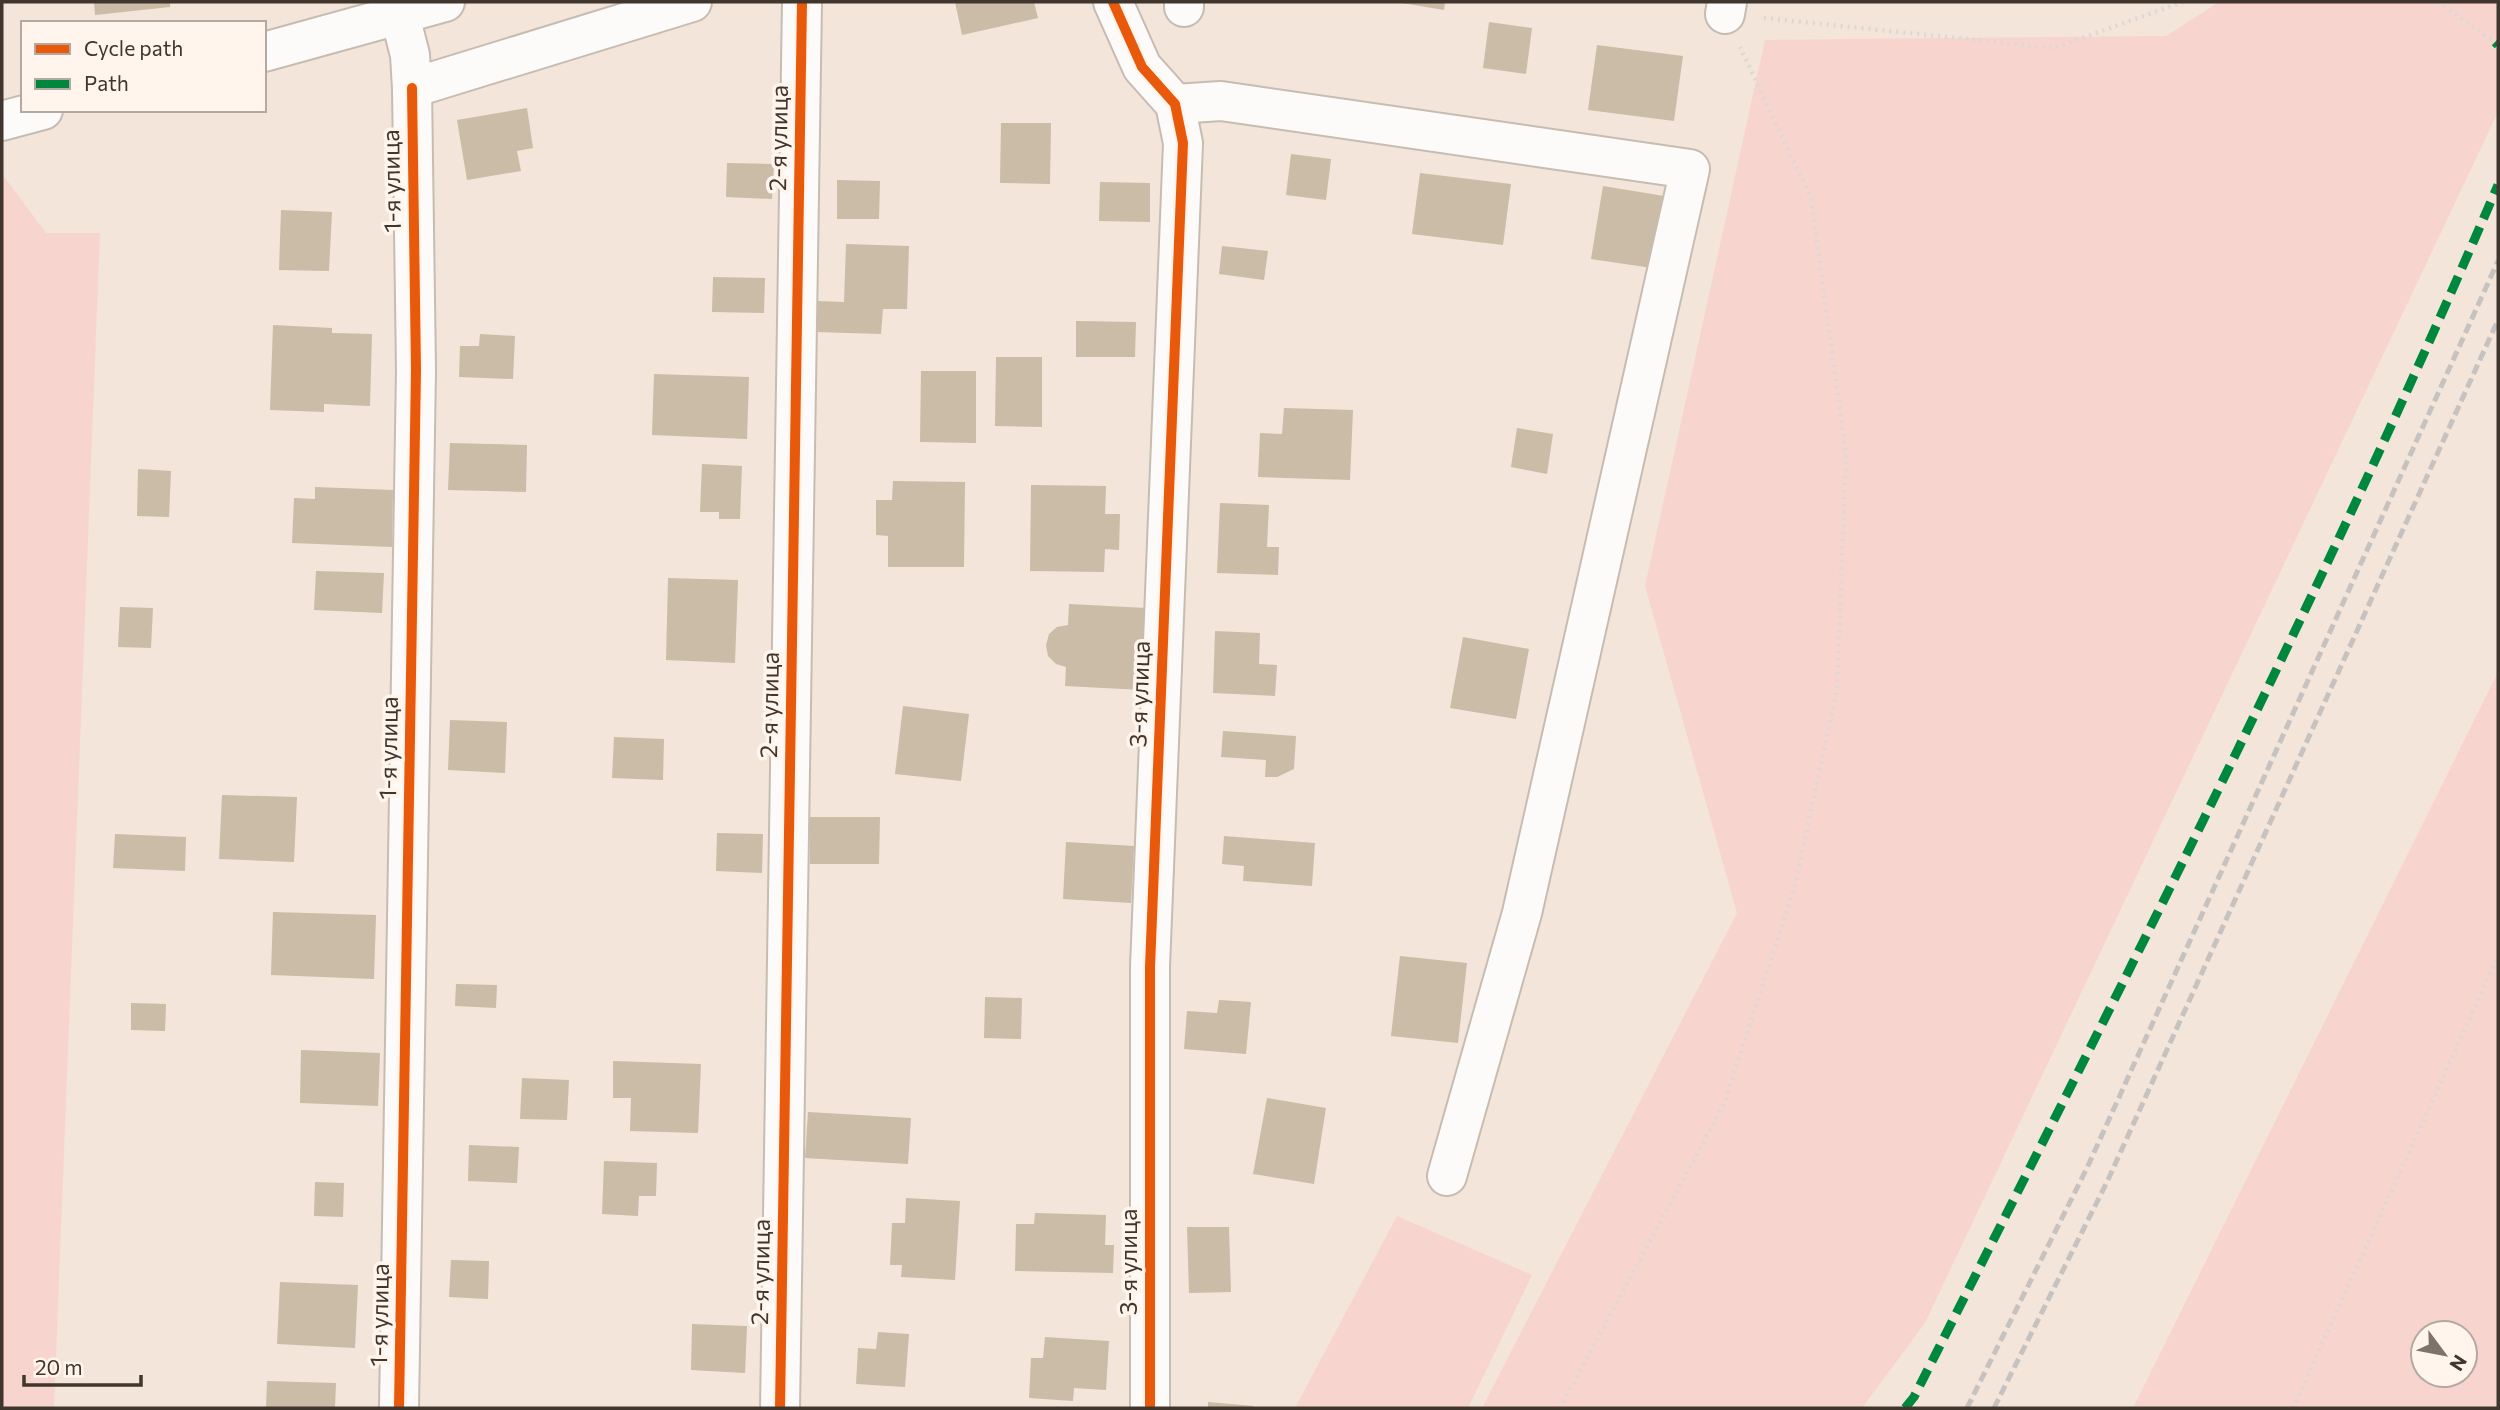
<svg xmlns="http://www.w3.org/2000/svg" width="2500" height="1410" viewBox="0 0 2500 1410" font-family="Commissioner,sans-serif">
<style>
.green{fill:#f8d4cf;fill-rule:evenodd}
.building{fill:#cabca6}
.lines{fill:none;stroke-linecap:round;stroke-linejoin:round}
.minor-casing{stroke:#c7bcb2;stroke-width:42}
.path{stroke:#dcd8d5;stroke-width:4.5;stroke-dasharray:2 5;stroke-linecap:butt}
.minor{stroke:#fdfbf9;stroke-width:38}
.rail{stroke:#c6c2bf;stroke-width:5;stroke-dasharray:10 5;stroke-linecap:butt}
.quiet{stroke:#00873e;stroke-width:9;stroke-dasharray:18 9;stroke-linecap:butt}
.cycleway-casing{stroke:#fff5ec;stroke-width:15}
.cycleway{stroke:#e8590c;stroke-width:10}
.labels{text-anchor:middle;stroke-width:7;stroke-linejoin:round;paint-order:stroke}
.street-label{font-size:24px;fill:#40362d;stroke:#fff5ec}
</style>
<rect width="100%" height="100%" fill="#f3e5d9"/>
<g class="green">
<polygon points="2219,2 2498,2 2498,112 1925,1323 1862,1408 1482,1408 1737,913 1645,586 1765,40 2166,36"/>
<polygon points="2,174 46,233 100,233 54,1408 2,1408"/>
<path d="M2498 672V1408H2133ZM2465 1333V1375H2423V1333Z"/>
<polygon points="1397,1216 1532,1275 1468,1408 1295,1408"/>
</g>
<g class="building">
<polygon points="94,2 170,2 170,7 95,15"/>
<polygon points="955,2 1034,2 1038,18 962,35"/>
<polygon points="1396,2 1445,2 1444,10"/>
<polygon points="1489,22 1532,28 1526,74 1483,68"/>
<polygon points="1597,45 1683,56 1674,121 1588,110"/>
<polygon points="527,108 533,148 517,151 521,171 467,180 457,120"/>
<polygon points="1001,123 1051,123 1050,184 1000,183"/>
<polygon points="1291,154 1331,159 1326,200 1286,195"/>
<polygon points="727,163 774,164 772,199 726,197"/>
<polygon points="1420,173 1511,184 1503,245 1412,234"/>
<polygon points="837,180 880,181 879,219 837,219"/>
<polygon points="1100,182 1150,183 1150,222 1099,221"/>
<polygon points="1603,186 1664,196 1652,268 1591,259"/>
<polygon points="281,210 332,212 329,271 279,270"/>
<polygon points="846,244 909,246 907,309 883,309 881,334 816,332 817,301 844,302"/>
<polygon points="1222,246 1268,251 1264,280 1219,274"/>
<polygon points="713,277 765,278 764,313 712,312"/>
<polygon points="1076,321 1136,322 1135,357 1076,357"/>
<polygon points="273,325 332,328 332,333 372,334 370,406 324,404 324,412 270,410"/>
<polygon points="480,334 515,336 513,379 459,377 460,346 479,346"/>
<polygon points="996,357 1042,357 1042,427 995,426"/>
<polygon points="921,371 976,371 976,443 920,442"/>
<polygon points="654,374 749,377 747,439 652,435"/>
<polygon points="1284,408 1353,410 1350,480 1258,477 1260,433 1282,434"/>
<polygon points="1517,428 1553,434 1547,474 1511,467"/>
<polygon points="450,443 527,445 526,492 448,490"/>
<polygon points="702,464 742,466 740,519 719,519 719,512 700,512"/>
<polygon points="138,469 171,471 169,517 137,516"/>
<polygon points="893,481 965,482 964,567 888,567 888,536 876,535 876,500 892,500"/>
<polygon points="1031,485 1106,486 1105,514 1120,514 1119,550 1105,549 1104,572 1030,571"/>
<polygon points="315,487 393,490 392,547 292,543 294,498 315,499"/>
<polygon points="1220,503 1269,505 1267,547 1279,547 1278,575 1217,573"/>
<polygon points="316,571 384,573 382,613 314,610"/>
<polygon points="668,578 738,580 735,663 666,660"/>
<polygon points="1069,604 1146,608 1142,690 1065,686 1066,667 1056,664 1048,656 1046,645 1049,634 1057,627 1068,625"/>
<polygon points="120,607 153,608 151,648 118,647"/>
<polygon points="1215,631 1260,633 1259,664 1277,665 1275,696 1213,693"/>
<polygon points="1463,637 1529,649 1516,719 1450,708"/>
<polygon points="903,706 969,714 961,781 895,774"/>
<polygon points="450,720 507,722 505,773 448,770"/>
<polygon points="1223,731 1296,736 1294,769 1277,777 1265,777 1266,760 1221,757"/>
<polygon points="614,737 664,739 663,780 612,778"/>
<polygon points="222,795 297,797 294,862 219,859"/>
<polygon points="810,817 880,817 879,864 810,864"/>
<polygon points="717,833 763,834 762,873 716,871"/>
<polygon points="115,834 186,837 185,871 113,868"/>
<polygon points="1224,836 1315,843 1312,886 1243,881 1244,866 1222,864"/>
<polygon points="1066,842 1134,846 1131,903 1063,899"/>
<polygon points="273,912 376,915 374,979 271,975"/>
<polygon points="1400,956 1467,963 1458,1043 1391,1036"/>
<polygon points="456,984 497,985 496,1008 455,1006"/>
<polygon points="985,997 1022,998 1021,1039 984,1038"/>
<polygon points="1219,1000 1251,1002 1246,1054 1184,1049 1187,1011 1217,1013"/>
<polygon points="131,1003 166,1004 165,1031 131,1030"/>
<polygon points="301,1050 380,1053 378,1106 300,1103"/>
<polygon points="613,1061 701,1064 698,1133 630,1131 631,1098 613,1098"/>
<polygon points="522,1078 569,1080 567,1120 520,1119"/>
<polygon points="1267,1098 1326,1108 1314,1184 1253,1174"/>
<polygon points="808,1112 911,1118 908,1164 805,1158"/>
<polygon points="469,1145 519,1147 517,1183 468,1181"/>
<polygon points="604,1161 657,1163 656,1196 639,1196 638,1216 602,1214"/>
<polygon points="315,1182 344,1183 343,1217 314,1216"/>
<polygon points="906,1198 960,1201 955,1280 901,1277 902,1265 890,1265 892,1223 905,1223"/>
<polygon points="1035,1213 1106,1215 1105,1245 1114,1245 1113,1273 1015,1271 1016,1224 1034,1224"/>
<polygon points="1187,1227 1229,1227 1231,1292 1189,1293"/>
<polygon points="451,1260 489,1261 488,1299 449,1297"/>
<polygon points="280,1282 358,1285 355,1348 277,1344"/>
<polygon points="692,1324 747,1326 745,1373 691,1370"/>
<polygon points="878,1332 909,1334 905,1387 856,1384 858,1348 876,1349"/>
<polygon points="1045,1337 1109,1341 1106,1390 1074,1388 1073,1401 1029,1398 1031,1358 1043,1358"/>
<polygon points="267,1381 336,1383 335,1408 266,1408"/>
<polygon points="1208,1402 1254,1406 1253,1408 1208,1408"/>
</g>
<g class="lines">
<g class="minor-casing">
<g id="minor">
<polyline points="1113,2 1142,67 1175,104 1183,143 1150,967 1150,1408"/>
<polyline points="1184,2 1184,7"/>
<polyline points="1725,14 1727,2"/>
<polyline points="400,16 410,55 412,88 692,2"/>
<polyline points="264,52 445,2"/>
<polyline points="1175,104 1221,101 1690,169 1522,913 1447,1176"/>
<polyline points="2,121 43,110"/>
<polyline points="399,1408 416,370 412,88"/>
<polyline points="780,1408 802,2"/>
</g>
</g>
<g class="path">
<polyline points="2438,2 2495,42"/>
<polyline points="1764,18 2054,48 2183,2"/>
<polyline points="1560,1408 1724,1104 1794,889 1837,690 1846,455 1811,198 1740,47"/>
<polyline points="2293,1408 2498,956"/>
</g>
<use href="#minor" class="minor"/>
<g class="rail">
<polyline points="1967,1408 2087,1168 2498,261"/>
<polyline points="1994,1408 2107,1182 2498,320"/>
</g>
<g class="quiet">
<polyline points="2495,42 2498,45"/>
<path d="M1905 1408 1914 1397C2116 997 2321 597 2498 185"/>
</g>
<g class="cycleway-casing">
<g id="cycleway">
<polyline points="1113,2 1142,67 1175,104 1183,143 1150,967 1150,1408"/>
<polyline points="399,1408 416,370 412,88"/>
<polyline points="780,1408 802,2"/>
</g>
</g>
<use href="#cycleway" class="cycleway"/>
</g>
<g class="labels">
<g class="street-label">
<text transform="translate(779 138) rotate(-89)" y="8">2-я улица</text>
<text transform="translate(392 181) rotate(-91)" y="8">1-я улица</text>
<text transform="translate(1140 694) rotate(-88)" y="8">3-я улица</text>
<text transform="translate(770 705) rotate(-89)" y="8">2-я улица</text>
<text transform="translate(389 748) rotate(-89)" y="8">1-я улица</text>
<text transform="translate(1129 1262) rotate(-90)" y="8">3-я улица</text>
<text transform="translate(761 1272) rotate(-89)" y="8">2-я улица</text>
<text transform="translate(380 1315) rotate(-89)" y="8">1-я улица</text>
</g>
</g>
<rect width="2500" height="1410" fill="none" stroke="#40362d" stroke-width="7"/>
<rect x="21" y="21" width="245" height="91" fill="#fff5ec" stroke="#b3a9a0" stroke-width="2"/>
<rect x="35" y="44" width="35" height="10" fill="#e8590c" stroke="#b3a9a0" stroke-width="2"/>
<text x="84" y="56" font-size="21" fill="#40362d">Cycle path</text>
<rect x="35" y="79" width="35" height="10" fill="#00873e" stroke="#b3a9a0" stroke-width="2"/>
<text x="84" y="91" font-size="21" fill="#40362d">Path</text>
<g transform="translate(2444 1354) rotate(122)"><circle r="33" fill="#fff5ec" stroke="#b3a9a0" stroke-width="2"/>
<path d="M0-5L12 26L0 18L-12 26Z" fill="#7f7369"/>
<text y="-10" font-size="19" font-weight="bold" text-anchor="middle" fill="#40362d">N</text>
</g>
<path d="M24 1375v10h117v-10" fill="none" stroke="#40362d" stroke-width="3.5"/>
<text x="35" y="1375" font-size="21" fill="#40362d" stroke="#fff5ec" stroke-width="5" paint-order="stroke">20 m</text>
</svg>
